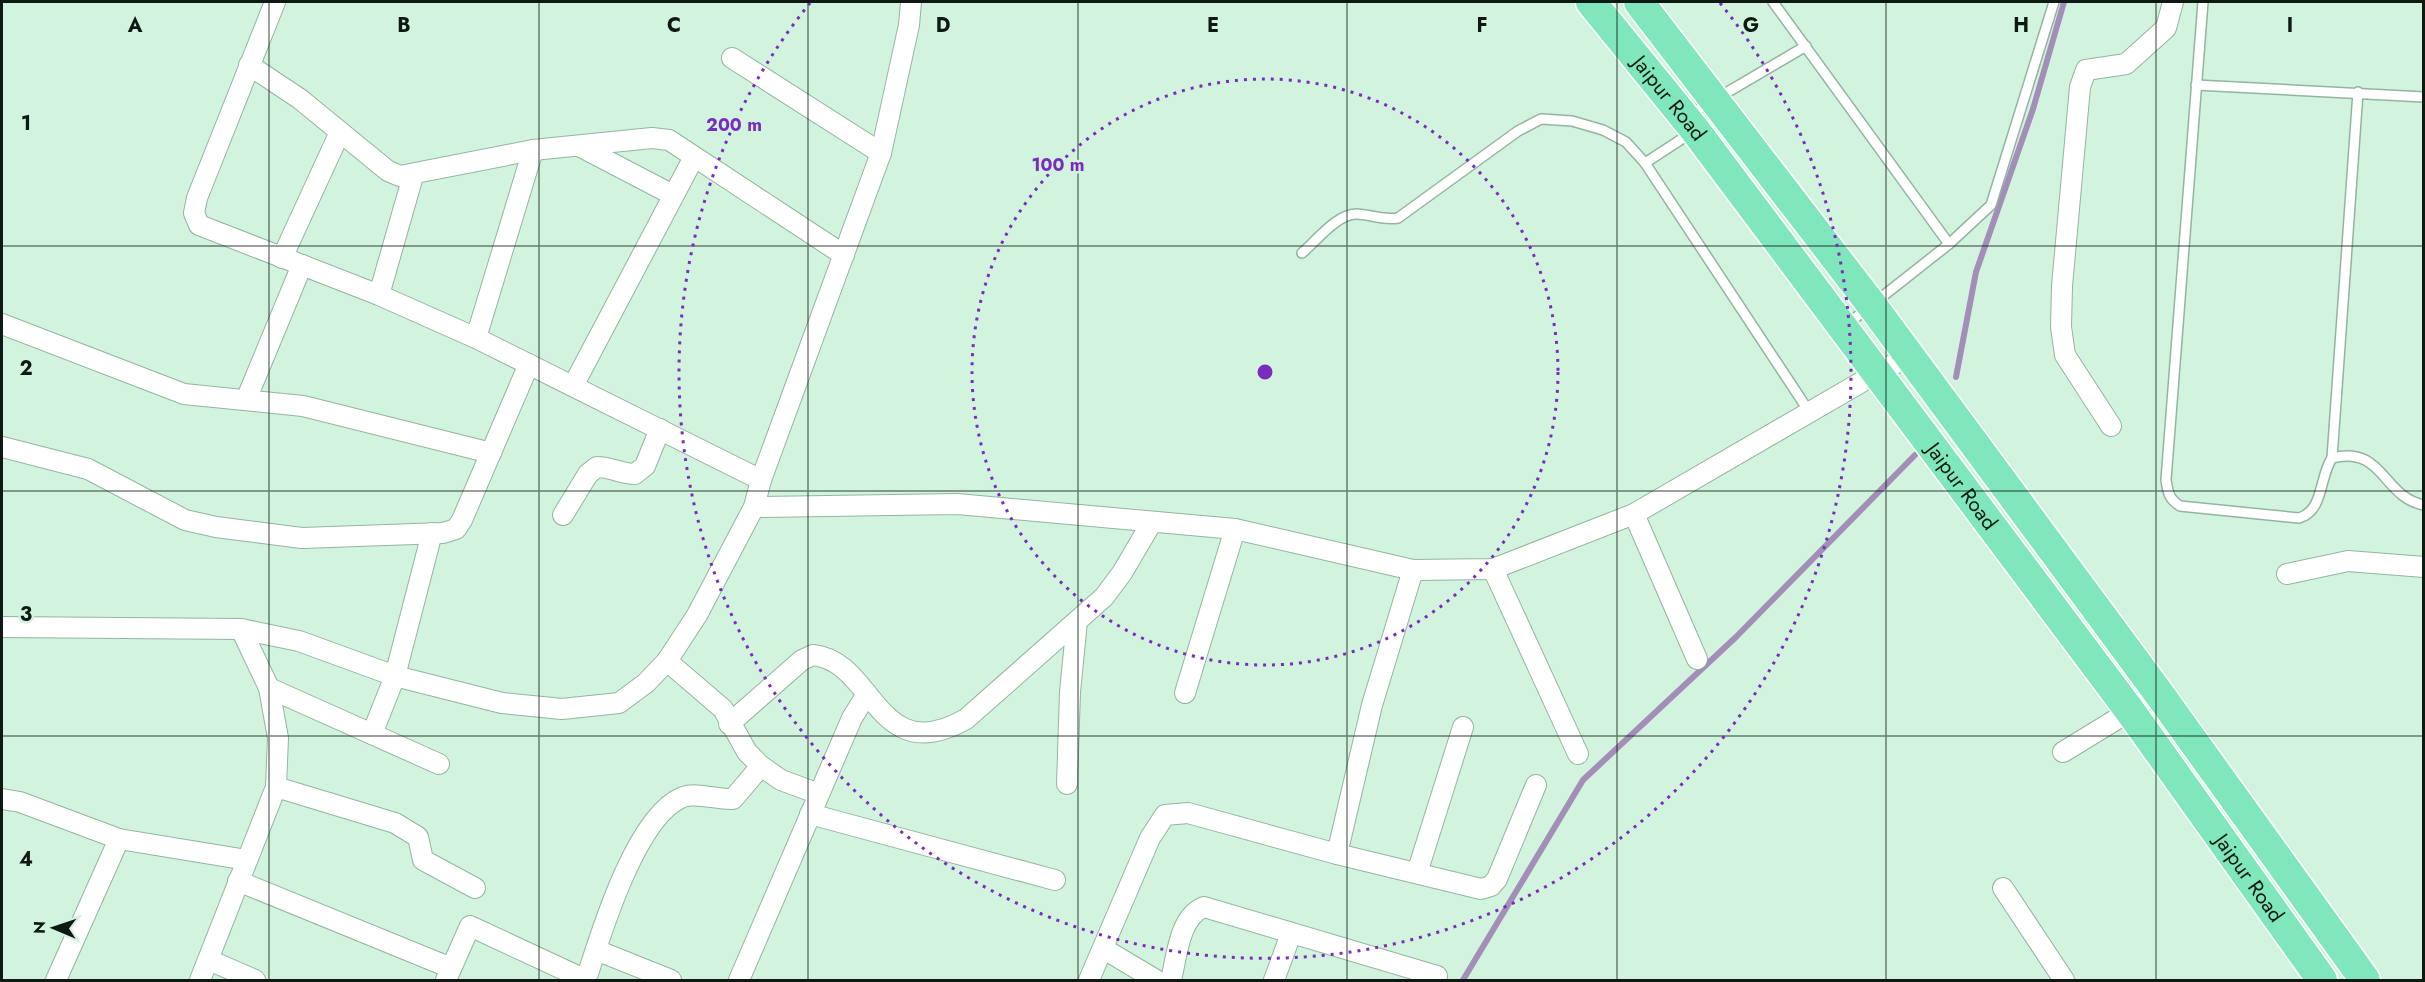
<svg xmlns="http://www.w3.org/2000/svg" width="2425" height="982" viewBox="0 0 2425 982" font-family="Jost,sans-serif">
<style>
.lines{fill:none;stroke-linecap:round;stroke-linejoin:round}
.stream{stroke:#a38eb8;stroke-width:6}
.service-casing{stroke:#94b4a1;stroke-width:12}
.minor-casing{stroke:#94b4a1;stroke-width:22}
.primary-casing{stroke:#fff;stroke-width:33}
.service{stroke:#fff;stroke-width:9}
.minor{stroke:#fff;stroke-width:20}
.primary{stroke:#80e6bb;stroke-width:30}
.grid{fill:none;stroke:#0d1912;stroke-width:1.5;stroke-opacity:0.55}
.ring{fill:none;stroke:#7b2cbf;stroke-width:3;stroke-dasharray:3 6}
.labels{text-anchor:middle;stroke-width:5;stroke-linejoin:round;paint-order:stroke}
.street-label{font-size:21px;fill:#0d1912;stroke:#d2f4df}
.grid-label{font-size:20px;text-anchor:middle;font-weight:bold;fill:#0d1912;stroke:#d2f4df;stroke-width:5;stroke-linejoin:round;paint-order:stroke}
.centre{fill:#7b2cbf;stroke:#d2f4df;stroke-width:3}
.ring-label{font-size:18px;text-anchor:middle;font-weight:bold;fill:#7b2cbf;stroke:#d2f4df;stroke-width:5;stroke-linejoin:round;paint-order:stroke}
</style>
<rect width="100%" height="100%" fill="#d2f4df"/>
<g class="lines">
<g class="stream">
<polyline points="1956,377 1976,272 2033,109 2064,2"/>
<polyline points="1463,980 1583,780 1736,637 1915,455"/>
</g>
<g class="service-casing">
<g id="service">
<polyline points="1773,2 1949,244"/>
<path d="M2203 2 2166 480C2168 493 2169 499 2180 506L2299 518C2324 511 2319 477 2332 458 2384 445 2382 497 2424 505"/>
<polyline points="2196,85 2424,97"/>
<polyline points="1687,116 1806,46"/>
<polyline points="1645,163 1691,133"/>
<path d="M1302 253C1316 241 1337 214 1356 214 1371 214 1382 221 1398 218L1518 131 1541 119 1572 121 1603 130 1626 142 1645 163 1810 413"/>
<polyline points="1845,326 1949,244 1991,205 2054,2"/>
<polyline points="2332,458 2358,92"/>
</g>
</g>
<g class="minor-casing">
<g id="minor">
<polyline points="275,2 197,198 194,213 199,225 379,295 476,338 761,480"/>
<polyline points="732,58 881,153"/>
<polyline points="249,65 300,99 388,171 400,176 533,150 652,138 669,140 844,255"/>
<polyline points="579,146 673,195"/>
<polyline points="282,258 340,132"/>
<polyline points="379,295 413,176"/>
<polyline points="2,324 184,394 303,406 491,453"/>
<polyline points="476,338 533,150"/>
<polyline points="573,386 694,157"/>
<polyline points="246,400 302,265"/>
<polyline points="2111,426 2065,355 2061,327 2062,286 2080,87 2086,70 2126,64 2166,28 2173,2"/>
<polyline points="2,447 88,469 185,520 216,527 302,538 443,533 456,529 462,520 529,364"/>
<polyline points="754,507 957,504 1235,529 1413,570 1493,569 1634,514 1877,373 1908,357"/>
<polyline points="1634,514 1697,659"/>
<path d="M563 515 588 474 597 467C611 467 622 474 635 474L645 466 660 429"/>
<polyline points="1493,569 1578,754"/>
<polyline points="2287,574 2348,561 2424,567"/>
<polyline points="2,627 241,629 299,641 395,676 502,703 562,709 619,703 646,683 667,661 697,615 754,507 761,480 881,153 909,25 911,2"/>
<polyline points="667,661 723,709 747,752 761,766 781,780 819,794"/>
<polyline points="269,688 439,764"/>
<polyline points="1185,693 1235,529"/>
<path d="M729 724 802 660 813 655C875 661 876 770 966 719L1104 597 1122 573 1152 522"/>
<polyline points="372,734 395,676 432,533"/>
<polyline points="2063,752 2130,711 2157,691"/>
<polyline points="1067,784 1070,692 1077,621"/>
<polyline points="276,787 395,823 418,837 423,860 475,888"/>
<polyline points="2,799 20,802 119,839 247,860"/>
<polyline points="810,814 1055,880"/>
<polyline points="1337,854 1372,705 1413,570"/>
<polyline points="1417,873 1463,727"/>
<polyline points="238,881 451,968"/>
<polyline points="2003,888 2064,980"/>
<polyline points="1104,949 1156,980"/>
<polyline points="596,950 671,980"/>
<polyline points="209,960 255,980"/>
<polyline points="56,980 119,839"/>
<polyline points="200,980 276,787 278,738 269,688 241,629"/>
<polyline points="446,980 470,926 586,980"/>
<path d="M586 980C600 936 636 815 683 797 697 792 717 800 733 799L761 766"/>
<polyline points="739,980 852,718 867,694"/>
<polyline points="1089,980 1150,838 1165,815 1188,813 1337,854 1481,889 1491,886 1497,879 1536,785"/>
<path d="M1171 980C1177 956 1179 917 1204 907L1437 976"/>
<polyline points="1274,980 1291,934"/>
</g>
</g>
<g class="primary-casing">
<g id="primary">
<path id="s1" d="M1591 2 1695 130 2130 711 2322 980"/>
<polyline points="1639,2 1871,304 2157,691 2365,980"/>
</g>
</g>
<use href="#service" class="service"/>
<use href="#minor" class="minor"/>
<use href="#primary" class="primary"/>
</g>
<path class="grid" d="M269 2V980M539 2V980M808 2V980M1078 2V980M1347 2V980M1617 2V980M1886 2V980M2156 2V980M2 246H2424M2 491H2424M2 736H2424"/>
<g class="ring">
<circle cx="1265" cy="372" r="293"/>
<path d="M1720 3A586 586 0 1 1 810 3"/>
</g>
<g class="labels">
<g class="street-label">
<text dy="7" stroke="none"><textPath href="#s1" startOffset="124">Jaipur Road</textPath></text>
<text dy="7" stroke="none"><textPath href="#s1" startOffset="610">Jaipur Road</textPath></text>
<text dy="7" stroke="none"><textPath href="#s1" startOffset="1096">Jaipur Road</textPath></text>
</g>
</g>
<g class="grid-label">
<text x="135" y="32">A</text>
<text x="404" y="32">B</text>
<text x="674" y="32">C</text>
<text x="943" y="32">D</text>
<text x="1213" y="32">E</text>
<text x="1482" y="32">F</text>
<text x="1751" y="32">G</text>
<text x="2021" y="32">H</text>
<text x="2290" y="32">I</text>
<text x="26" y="130">1</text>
<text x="26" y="375">2</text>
<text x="26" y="621">3</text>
<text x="26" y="866">4</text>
</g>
<circle cx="1265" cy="372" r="9" class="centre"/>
<g class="ring-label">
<text x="734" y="131">200 m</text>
<text x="1058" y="171">100 m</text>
</g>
<rect width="2425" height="982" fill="none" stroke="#0d1912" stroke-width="6"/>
<g transform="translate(54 928) rotate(272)" stroke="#d2f4df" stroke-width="4.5" paint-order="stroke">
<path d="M0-4.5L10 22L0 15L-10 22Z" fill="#0d1912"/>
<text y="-9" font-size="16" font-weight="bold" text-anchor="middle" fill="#0d1912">N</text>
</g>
</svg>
